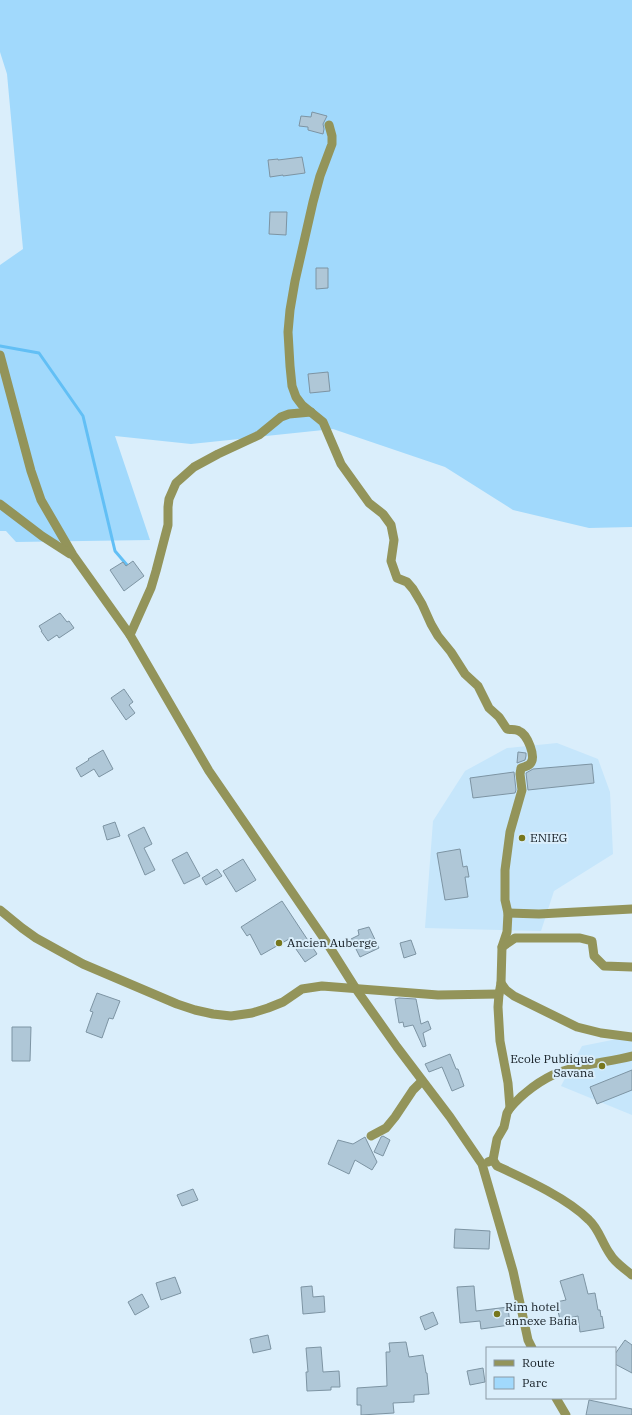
<svg xmlns="http://www.w3.org/2000/svg" width="632" height="1415" viewBox="0 0 632 1415" font-family="'IBM Plex Serif',serif">
<style>
.built{fill:#c6e6fb}
.green{fill:#a1d9fc}
.lines{fill:none;stroke-linecap:round;stroke-linejoin:round}
.stream{stroke:#62bff5;stroke-width:3}
.building{fill:#afc7d7;stroke:#7d94a3}
.street{stroke:#93945a;stroke-width:9}
.poi-dot{fill:#77771d;stroke:#daeefb;stroke-width:1.5}
.labels{text-anchor:middle;stroke-width:4;stroke-linejoin:round;paint-order:stroke}
.poi-label{font-size:12px;fill:#141d23;stroke:#daeefb;text-anchor:start}
</style>
<rect width="100%" height="100%" fill="#daeefb"/>
<g class="built">
<polygon points="557,743 598,759 610,792 613,854 554,891 541,931 425,928 433,821 465,771 507,748"/>
<polygon points="632,1036 632,1115 561,1086 582,1046"/>
</g>
<polygon class="green" points="0,0 632,0 632,527 589,528 513,510 445,467 333,429 191,444 115,436 150,540 16,542 6,531 0,531 0,265 23,249 7,74 0,52"/>
<g class="lines">
<polyline class="stream" points="0,346 39,353 83,416 115,551 127,565"/>
</g>
<g class="building">
<polygon points="312,112 327,116 323,124 324,129 323,134 308,130 308,127 299,126 301,116 311,117"/>
<polygon points="302,157 305,173 283,176 283,175 270,177 268,160 278,159 278,160"/>
<polygon points="270,212 287,212 286,235 269,234"/>
<polygon points="316,268 328,268 328,288 316,289"/>
<polygon points="328,372 330,391 310,393 308,374"/>
<polygon points="133,561 144,576 124,591 110,570 123,562 126,566"/>
<polygon points="60,613 67,622 69,621 74,628 59,638 57,635 48,641 41,631 42,631 39,626"/>
<polygon points="124,689 133,702 129,705 135,713 126,720 111,698"/>
<polygon points="103,750 113,769 99,777 94,769 81,777 76,768 89,760 88,759"/>
<polygon points="518,752 526,753 526,756 525,760 517,763"/>
<polygon points="592,764 594,783 528,790 526,773 533,769"/>
<polygon points="514,772 516,790 515,793 473,798 470,778"/>
<polygon points="115,822 120,836 107,840 103,826"/>
<polygon points="144,827 152,844 144,848 155,870 145,875 128,835"/>
<polygon points="460,849 463,867 467,866 469,877 465,877 468,897 445,900 437,853"/>
<polygon points="187,852 200,876 184,884 172,860"/>
<polygon points="243,859 256,880 236,892 223,871"/>
<polygon points="217,869 222,876 206,885 202,878"/>
<polygon points="282,901 317,954 305,962 289,939 261,955 250,934 247,936 241,927"/>
<polygon points="369,927 379,948 360,957 351,939 359,935 358,930"/>
<polygon points="411,940 416,954 404,958 400,943"/>
<polygon points="97,993 120,1001 113,1019 109,1018 102,1038 86,1032 93,1012 90,1011"/>
<polygon points="399,998 416,999 421,1024 428,1021 431,1029 423,1033 426,1046 423,1047 413,1025 404,1027 403,1022 399,1023 395,999"/>
<polygon points="12,1027 31,1027 30,1061 12,1061"/>
<polygon points="450,1054 456,1069 458,1069 464,1086 452,1091 442,1067 429,1072 425,1064"/>
<polygon points="632,1070 632,1090 597,1104 590,1087"/>
<polygon points="383,1136 390,1140 383,1156 374,1152 381,1137"/>
<polygon points="365,1137 377,1162 372,1170 355,1160 349,1174 328,1164 338,1140 353,1144"/>
<polygon points="193,1189 198,1200 182,1206 177,1195"/>
<polygon points="455,1229 490,1231 489,1249 454,1248"/>
<polygon points="583,1274 588,1294 595,1293 598,1310 600,1310 601,1317 602,1316 604,1328 580,1332 578,1316 560,1320 556,1302 566,1300 560,1281"/>
<polygon points="175,1277 181,1293 161,1300 156,1283"/>
<polygon points="312,1286 313,1297 324,1296 325,1312 303,1314 301,1287"/>
<polygon points="474,1286 476,1311 508,1307 510,1325 481,1329 480,1321 460,1323 457,1287"/>
<polygon points="142,1294 149,1307 135,1315 128,1302"/>
<polygon points="433,1312 438,1324 425,1330 420,1317"/>
<polygon points="268,1335 271,1349 253,1353 250,1339"/>
<polygon points="625,1340 632,1345 632,1373 615,1364 615,1354"/>
<polygon points="406,1342 409,1357 423,1355 426,1373 427,1373 429,1394 414,1395 414,1402 393,1403 394,1413 361,1415 361,1405 357,1405 357,1388 387,1386 386,1352 390,1352 389,1343"/>
<polygon points="321,1347 323,1372 339,1371 340,1387 331,1387 331,1390 307,1391 306,1372 308,1372 306,1348"/>
<polygon points="483,1368 485,1382 470,1385 467,1371"/>
<polygon points="589,1400 632,1409 632,1415 586,1415"/>
</g>
<g class="lines">
<g class="street">
<path d="M329 125 332 136V144L320 176 313 202 295 281 290 310 288 332 290 366 292 386 296 397 302 405 323 422 341 464 369 503 383 514 391 525 394 540 391 561 397 578 407 582 413 589 422 604 431 624 438 636 451 652 465 674 478 686 489 708 499 717 507 729C510 730 516 729 519 731 527 734 537 757 530 764 528 766 524 767 521 768L520 774 522 790 510 832 505 870V900L508 913 507 932 502 947 501 983 499 994 498 1007 500 1041 508 1083 510 1108 507 1113 504 1127 497 1139 493 1160"/>
<polyline points="0,355 31,471 41,500 73,555 130,635 209,771 327,943 356,989 397,1047 450,1117 482,1164 513,1271 528,1340 532,1348"/>
<polyline points="0,504 42,536 70,554"/>
<polyline points="130,635 151,588 156,571 168,525 168,507 169,499 176,483 194,467 218,454 259,435 281,417 289,414 311,412"/>
<polyline points="0,910 22,928 36,938 83,964 177,1004 195,1010 213,1014 231,1016 252,1013 268,1008 283,1002 302,989 322,986 438,995 499,994"/>
<polyline points="508,913 539,914 632,909"/>
<polyline points="502,947 515,938 580,938 592,941 594,956 604,966 632,967"/>
<polyline points="501,983 506,990 514,996 577,1027 601,1033 632,1037"/>
<path d="M510 1108C522 1094 541 1079 560 1072 583 1064 608 1062 632 1056"/>
<polyline points="371,1136 386,1128 395,1117 413,1090 422,1081"/>
<path d="M488 1162 493 1160 497 1166C525 1179 567 1198 589 1220 599 1229 602 1243 610 1254 615 1263 624 1268 632 1275"/>
<polyline points="556,1398 566,1415"/>
</g>
</g>
<g class="poi-dot">
<circle cx="522" cy="838" r="4"/>
<circle cx="279" cy="943" r="4"/>
<circle cx="602" cy="1066" r="4"/>
<circle cx="497" cy="1314" r="4"/>
</g>
<g class="labels">
<g class="poi-label">
<text x="530" y="842">ENIEG</text>
<text x="287" y="947">Ancien Auberge</text>
<text x="594" y="1063" text-anchor="end">Ecole Publique<tspan x="594" dy="14">Savana</tspan></text>
<text x="505" y="1311">Rim hotel<tspan x="505" dy="14">annexe Bafia</tspan></text>
</g>
</g>
<rect x="486" y="1347" width="130" height="52" fill="#daeefb" stroke="#8b9aa5"/>
<rect x="494" y="1360" width="20" height="6" fill="#93945a" stroke="#8b9aa5"/>
<text x="522" y="1367" font-size="12" fill="#141d23">Route</text>
<rect x="494" y="1377" width="20" height="12" fill="#a1d9fc" stroke="#8b9aa5"/>
<text x="522" y="1387" font-size="12" fill="#141d23">Parc</text>
</svg>
